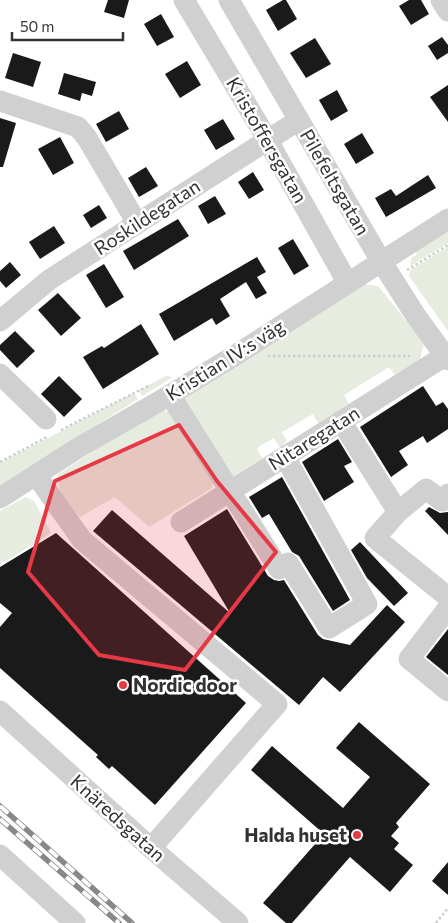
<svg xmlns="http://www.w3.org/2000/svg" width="448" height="923" viewBox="0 0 448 923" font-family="Commissioner,sans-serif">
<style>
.green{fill:#e6ecdf}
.building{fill:#1a1a1a}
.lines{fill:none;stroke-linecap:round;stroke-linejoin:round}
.path{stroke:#cdcdcd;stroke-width:2.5;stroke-dasharray:2.5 2.5;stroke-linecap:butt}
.minor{stroke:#d0d0d0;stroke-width:21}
.rail-casing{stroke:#888;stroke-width:5.5}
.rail{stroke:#fff;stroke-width:4;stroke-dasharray:11;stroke-linecap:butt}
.marked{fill:#e63946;fill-opacity:0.2;stroke:#e63946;stroke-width:4;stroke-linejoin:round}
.poi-dot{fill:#e63946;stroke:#fff;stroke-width:2}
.labels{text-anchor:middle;stroke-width:5;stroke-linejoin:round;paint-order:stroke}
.street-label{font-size:19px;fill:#333;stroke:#fff}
.poi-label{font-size:19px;font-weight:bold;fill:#333;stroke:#fff;text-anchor:start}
</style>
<rect width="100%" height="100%" fill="#fff"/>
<g class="green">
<polygon points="448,230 448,243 410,266 412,257 417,255 415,250"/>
<polygon points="448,247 448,331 409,276 410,270"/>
<polygon points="363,284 378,286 424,343 420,360 395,375 389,367 344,395 349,404 318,423 313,414 282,432 287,441 280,448 274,438 258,447 257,449 262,458 232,477 183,399"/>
<polygon points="166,376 173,377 142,396 139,390"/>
<polygon points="134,393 138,399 0,486 0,463"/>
<path d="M163 410 170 412 213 479 212 488 149 527 115 497 80 517C69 504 56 492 58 474L154 413Z"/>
<polygon points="26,497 34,501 51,533 0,565 0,511"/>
</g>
<g class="building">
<polygon points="108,0 129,0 124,18 104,12"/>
<polygon points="283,0 286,0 297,19 278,31 266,10"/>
<polygon points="409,0 421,0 429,14 411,25 399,6"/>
<polygon points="161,14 174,37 157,46 144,24"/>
<polygon points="442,37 448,45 448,53 437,60 428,46"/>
<polygon points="315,38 331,64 306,78 290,53"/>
<polygon points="13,53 41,62 33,87 5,78"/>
<polygon points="187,61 201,85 180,98 165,74"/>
<polygon points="64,73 96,82 92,96 82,93 80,101 58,94"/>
<polygon points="448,85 448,122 430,97"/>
<polygon points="337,90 348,111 331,121 319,100"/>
<polygon points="119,111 129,129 106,142 96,124"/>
<polygon points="0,118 16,123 3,167 0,167"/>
<polygon points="223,119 235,139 216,150 204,130"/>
<polygon points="362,133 374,153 356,164 344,144"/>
<polygon points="60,137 74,163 53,175 38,149"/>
<polygon points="146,167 158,186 139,197 128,178"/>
<polygon points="253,172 264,190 249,199 238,182"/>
<polygon points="428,175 436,188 386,217 375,198 391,189 396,196"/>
<polygon points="215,196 226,214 208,224 198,206"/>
<polygon points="99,205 107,218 91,228 83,215"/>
<polygon points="178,219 189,236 134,270 123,251"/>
<polygon points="54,226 65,243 40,259 29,242"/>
<polygon points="293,239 309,266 294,275 278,248"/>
<polygon points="257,257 266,272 257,277 267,293 256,299 246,282 220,299 230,316 216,325 212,318 174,341 159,314"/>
<polygon points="10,262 21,275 6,288 0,281 0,271"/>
<polygon points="104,264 124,297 106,308 86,275"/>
<polygon points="58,293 81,318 61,336 38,310"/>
<polygon points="141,324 159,354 103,389 83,357 102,346 104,348"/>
<polygon points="15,331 35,351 17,368 0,350 0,345"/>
<polygon points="59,376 82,399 64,417 41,394"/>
<polygon points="423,386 436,406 443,402 448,409 448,429 427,443 423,436 399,451 408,465 391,477 360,427"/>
<polygon points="338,439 352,462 344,466 354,482 324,501 302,462"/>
<polygon points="282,477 350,600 333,611 299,556 292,552 269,514 262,518 249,497"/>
<polygon points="429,507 440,513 448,512 448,535 425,511"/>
<polygon points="227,509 268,576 274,580 279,581 284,580 318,635 323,639 350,645 387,605 405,622 340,692 323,677 299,705 93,531 112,510 230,613 184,536"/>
<polygon points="56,533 246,703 155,805 112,766 109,769 96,757 98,755 0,668 0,627 12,613 0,603 0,567"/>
<polygon points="360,542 408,593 394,606 367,578 351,550"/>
<polygon points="448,629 448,675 426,657"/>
<polygon points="359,722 430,784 396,823 399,827 391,836 399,843 394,849 413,865 390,892 350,857 292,923 286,923 263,903 324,834 251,770 272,746 343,808 370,777 336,748"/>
<polygon points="448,862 448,895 432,881"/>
</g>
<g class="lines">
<g class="path">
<polyline points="407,270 448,245"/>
<polyline points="268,356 410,356"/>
<polyline points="61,430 148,386"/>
<polyline points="0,462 47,437"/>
<polyline points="436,923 448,908"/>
</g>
<g class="minor">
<polyline points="184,0 267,139 347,282"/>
<polyline points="229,0 381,261 416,316 448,360"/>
<polyline points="441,0 448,11"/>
<polyline points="0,101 78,127 87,138 137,223"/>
<polyline points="0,321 49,280 299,120"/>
<polyline points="0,374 46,419"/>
<polyline points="170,395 279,569 288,563 329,628 367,604 285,457"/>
<polyline points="341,421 398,512 375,538 448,597"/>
<polyline points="36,475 82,540 277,704 151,848"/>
<polyline points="0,498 78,448 170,395 234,356 448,219"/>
<polyline points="398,512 426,489 442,501 448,494"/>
<polyline points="181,522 448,354"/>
<polyline points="448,608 409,659 448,691"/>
<polyline points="0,711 151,848 238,923"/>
<polyline points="0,855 75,923"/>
</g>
<g class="rail-casing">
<g id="rail">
<polyline points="0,806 132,923"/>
<polyline points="0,819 119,923"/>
</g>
</g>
<use href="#rail" class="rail"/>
</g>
<path class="marked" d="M179 425 217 481 276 552 185 670 99 655 28 572 55 481Z"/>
<g class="poi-dot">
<circle cx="123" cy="685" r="5"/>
<circle cx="357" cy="835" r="5"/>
</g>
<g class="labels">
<g class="street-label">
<text transform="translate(267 140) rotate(60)" y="7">Kristoffersgatan</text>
<text transform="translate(335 182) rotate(60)" y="7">Pilefeltsgatan</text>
<text transform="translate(147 217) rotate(-33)" y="7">Roskildegatan</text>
<text transform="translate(225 360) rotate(-32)" y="7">Kristian IV:s väg</text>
<text transform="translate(314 438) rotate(-32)" y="7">Nitaregatan</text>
<text transform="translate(118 818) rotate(42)" y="7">Knäredsgatan</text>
</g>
<g class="poi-label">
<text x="133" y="692">Nordic door</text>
<text x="347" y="842" text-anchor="end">Halda huset</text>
</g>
</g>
<path d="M12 32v8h111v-8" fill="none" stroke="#333333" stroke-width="2.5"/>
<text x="20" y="32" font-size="15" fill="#333333" stroke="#ffffff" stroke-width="4" paint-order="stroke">50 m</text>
</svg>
